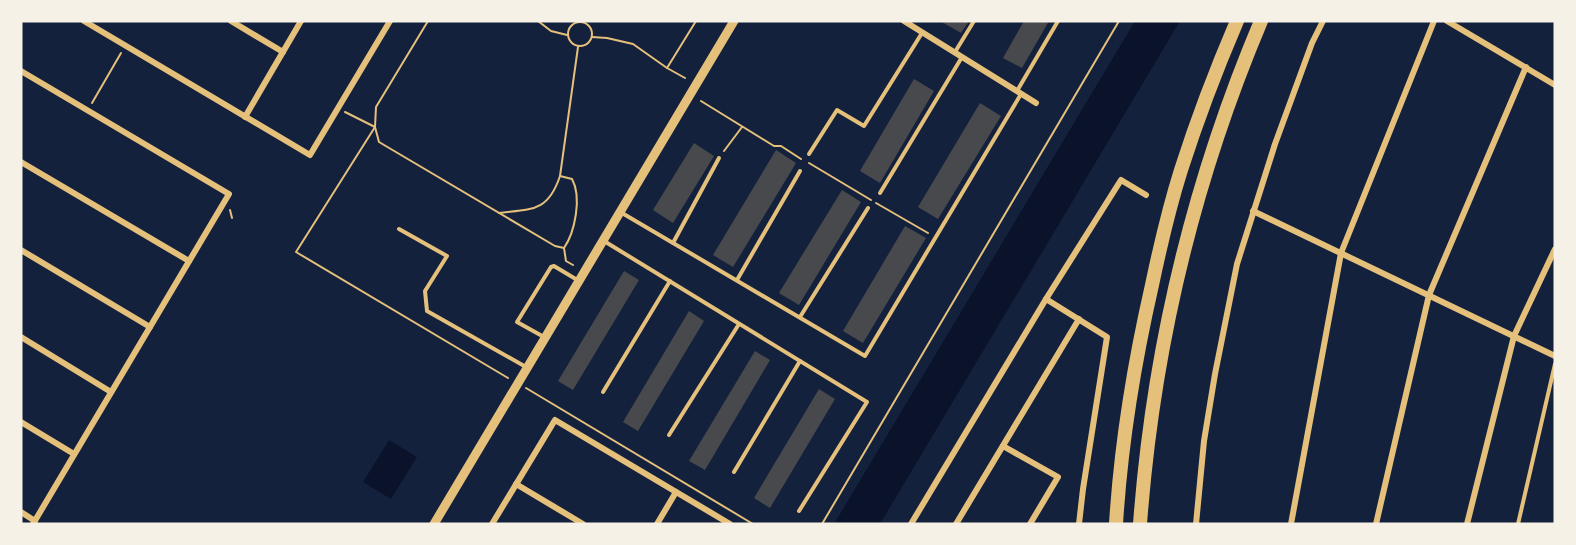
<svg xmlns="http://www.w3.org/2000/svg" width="1576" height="545" viewBox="0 0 1576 545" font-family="Manrope,sans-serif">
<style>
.water{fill:#0b132b}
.building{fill:#48494c}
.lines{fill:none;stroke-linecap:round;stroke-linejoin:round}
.path{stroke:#e5c07b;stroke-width:2}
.service{stroke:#e5c07b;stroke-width:4}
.minor{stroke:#e5c07b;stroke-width:6}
.tertiary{stroke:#e5c07b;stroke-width:9}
.motorway{stroke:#e5c07b;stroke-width:14}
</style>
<rect width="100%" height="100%" fill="#14213d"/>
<g class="water">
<polygon points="1135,21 1180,21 880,524 834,524"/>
<polygon points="389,440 417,457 391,499 363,482"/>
</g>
<g class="building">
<polygon points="940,21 969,21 961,33"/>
<polygon points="1024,21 1049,21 1022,68 1003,58"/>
<polygon points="914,79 934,91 880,183 860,171"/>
<polygon points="980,103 1001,116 938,219 918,207"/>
<polygon points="694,143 714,156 673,223 653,210"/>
<polygon points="776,150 796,163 733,267 713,255"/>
<polygon points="842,190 861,202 799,305 779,293"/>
<polygon points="905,226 926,238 863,343 843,331"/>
<polygon points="624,271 639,280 573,390 558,381"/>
<polygon points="689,311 704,321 638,431 623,422"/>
<polygon points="755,351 770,360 705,470 689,461"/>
<polygon points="819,389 835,399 770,508 754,498"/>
</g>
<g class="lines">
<g class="path">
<polyline points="428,21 376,107 375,127 379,142 555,246 564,248 566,261 573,265"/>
<polyline points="538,21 551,31 567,35"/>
<circle cx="580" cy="34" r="12"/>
<polyline points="592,37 607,38 633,44 667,68 685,78"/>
<polyline points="667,68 696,21"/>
<polyline points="701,101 774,146 781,146 801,159"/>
<polyline points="92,103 121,53"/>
<polyline points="345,112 375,127"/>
<polyline points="375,127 296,252 508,378"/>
<polyline points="724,151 742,127"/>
<polyline points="809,163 871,200"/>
<path d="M560 176 572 179C582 197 575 232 564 248"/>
<polyline points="876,203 928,233"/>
<polyline points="230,210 232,218"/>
<path d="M499 213C532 209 548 212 560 176L578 47"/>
<polyline points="526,388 753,524"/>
<polyline points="822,524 1119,21"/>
</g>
<g class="service">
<polyline points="955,52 974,21"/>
<polyline points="1017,91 1058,21"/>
<polyline points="809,154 837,110 864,126 922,33"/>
<polyline points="880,193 962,57"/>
<polyline points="622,213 865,356 1021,94"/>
<polyline points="399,229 447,256 425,291 427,311 526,367"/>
<polyline points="604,241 867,402 799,511"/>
<polyline points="673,243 719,158"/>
<polyline points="737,280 800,171"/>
<polyline points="800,317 868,208"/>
<polyline points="544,337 517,322 551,267 554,266 579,281"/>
<polyline points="603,392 670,281"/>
<polyline points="669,435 739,324"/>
<polyline points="734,472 800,361"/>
<polyline points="1518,524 1555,364"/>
</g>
<g class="minor">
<polyline points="84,21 310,155 390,21"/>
<polyline points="231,21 283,52"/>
<polyline points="904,21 1036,103"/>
<polyline points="1447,21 1555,85"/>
<polyline points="21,71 229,194 33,524"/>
<polyline points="245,117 301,21"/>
<polyline points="21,162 189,261"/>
<polyline points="1253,211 1555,356"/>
<polyline points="21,250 150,327"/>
<polyline points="1046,299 1107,337 1083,489 1079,524"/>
<polyline points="21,337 111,392"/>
<polyline points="21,422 74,454"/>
<polyline points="1003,446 1058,477 1030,524"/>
<polyline points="516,484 583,524"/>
<polyline points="21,512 35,521"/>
<polyline points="492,524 555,420 730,524"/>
<polyline points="657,524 676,492"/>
<polyline points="911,524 1046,299 1121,180 1146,195"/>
<polyline points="956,524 1079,319"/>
<polyline points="1196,524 1204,441 1215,374 1237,264 1275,144 1312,43 1323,21"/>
<polyline points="1291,524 1341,253 1434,21"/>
<polyline points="1376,524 1429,295 1526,67"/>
<polyline points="1467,524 1514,336 1555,249"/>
</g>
<polyline class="tertiary" points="434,524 734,21"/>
<g class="motorway">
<path d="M1116 524C1121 443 1134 364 1152 285 1160 247 1169 208 1181 170 1197 120 1216 70 1237 21"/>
<path d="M1140 524C1153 350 1193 182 1261 21"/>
</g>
</g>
<rect width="1576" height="545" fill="none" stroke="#f6f1e7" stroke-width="45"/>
</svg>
